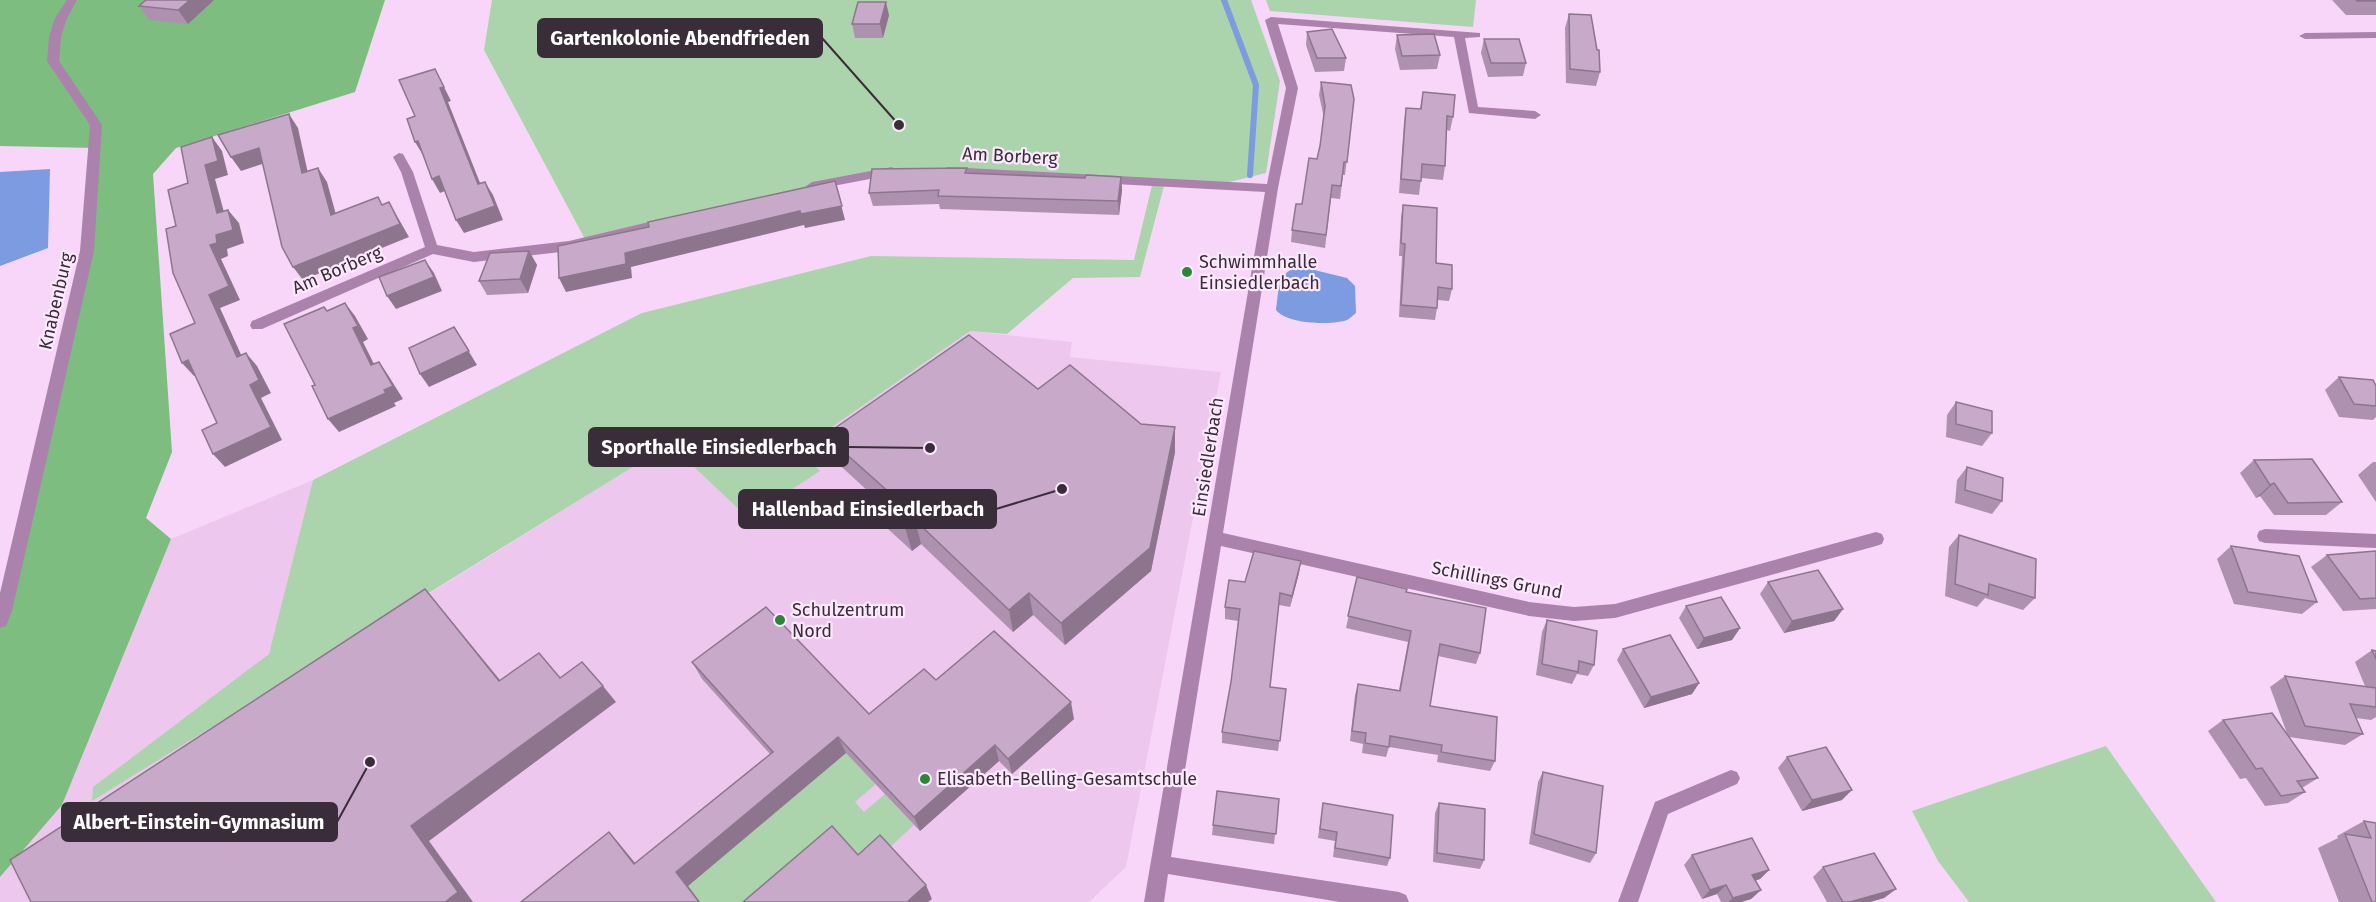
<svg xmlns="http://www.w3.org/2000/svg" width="2376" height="902" viewBox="0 0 2376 902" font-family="'Fira Sans',sans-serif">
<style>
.built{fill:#eec7ef}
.green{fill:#abd4ac}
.forest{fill:#7dbd7f}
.water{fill:#7c9be1}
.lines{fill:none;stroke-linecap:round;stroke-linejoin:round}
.stream{stroke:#7c9be1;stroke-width:6}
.minor{fill:#ab82ac;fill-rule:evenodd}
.wall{fill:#ad91ae}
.shaded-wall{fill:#8d768d}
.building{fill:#c9a9ca;stroke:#8d768d;stroke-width:1.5}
.poi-dot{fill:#2b8636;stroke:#fde9fd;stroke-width:2}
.labels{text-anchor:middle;stroke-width:4.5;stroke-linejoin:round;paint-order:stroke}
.street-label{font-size:18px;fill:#3a2d3a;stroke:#fde9fd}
.poi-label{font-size:18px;fill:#3a2d3a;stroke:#fde9fd;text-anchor:start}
.leader{fill:none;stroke:#3a2d3a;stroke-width:2}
.callout-dot{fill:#3a2d3a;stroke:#fde9fd;stroke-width:2}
.callout{fill:#3a2d3a;stroke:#3a2d3a;stroke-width:2}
.callout-label{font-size:20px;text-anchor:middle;font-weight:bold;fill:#fff}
</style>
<rect width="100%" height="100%" fill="#f8d6f9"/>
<polygon class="built" points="970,331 1072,342 1070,357 1221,372 1126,867 1089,902 0,902 0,877 62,805 171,539 313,480 258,700 670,444 820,471 799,450"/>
<g class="green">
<polygon points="492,0 1251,0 1280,81 1266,173 1221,184 1165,182 1140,277 1073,278 1007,334 970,331 799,450 820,471 748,518 670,444 92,801 93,787 269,654 313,480 642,313 871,256 1134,260 1153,181 907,169 586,241 484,50"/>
<polygon points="1266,0 1476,0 1473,27 1270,11"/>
<polygon points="2106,746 2216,902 1969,902 1938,861 1912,811"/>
<polygon points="846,753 876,784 855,802 864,812 885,794 914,825 866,869 769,902 700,902 688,886"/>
</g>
<polygon class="forest" points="0,0 385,0 355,92 176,148 153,174 172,452 146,518 171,539 62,805 0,877 0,621 79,290 95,148 0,146"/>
<g class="water">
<polygon points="50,169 48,248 0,266 0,172"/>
<path d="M1302 267 1347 278 1355 286 1356 313C1352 316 1349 320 1344 321 1327 325 1287 324 1276 310 1279 290 1277 269 1302 267Z"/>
</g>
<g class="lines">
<polyline class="stream" points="1224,0 1256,85 1250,175"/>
<g class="minor">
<polygon points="67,0 77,0 67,18 61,37 59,61 102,125 94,251 12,611 6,626 0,628 0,593 80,251 90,125 47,61 49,37 55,18"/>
<polygon points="1271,17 1480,33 1480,37 1465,38 1478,107 1535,111 1541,115 1535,119 1469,113 1454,37 1278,24 1298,88 1278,188 1223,533 1529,602 1574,607 1615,604 1876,532 1882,534 1884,539 1882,544 1876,546 1615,618 1574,621 1529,616 1221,546 1171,857 1399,892 1406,895 1409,902 1340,902 1168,874 1164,902 1144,902 1265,192 948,175 942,171 948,167 1267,184 1286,88 1265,20"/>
<polygon points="2376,32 2376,38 2305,39 2299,36 2305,33"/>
<polygon points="399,153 403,154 413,172 437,245 474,252 569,241 666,218 672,222 666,226 569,251 474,262 433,254 262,329 252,329 250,325 252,321 425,247 401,172 393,157"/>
<polygon points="892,167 898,171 896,174 812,190 806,186 812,182"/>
<polygon points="2265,529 2376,534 2376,548 2265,543 2259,541 2257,536 2259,531"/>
<polygon points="1731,770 1737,772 1740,778 1737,784 1668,814 1638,902 1618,902 1655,802"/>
</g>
</g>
<g class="wall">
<polygon points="146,0 214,0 188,24 149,20 139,6"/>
<polygon points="2332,0 2376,0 2376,15 2346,15"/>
<polygon points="1569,14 1600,72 1596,86 1566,83 1565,28"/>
<polygon points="889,15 883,38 855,38 852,24"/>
<polygon points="1307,32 1346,58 1344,71 1315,72 1306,45"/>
<polygon points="1397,35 1440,55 1437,69 1400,70 1395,49"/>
<polygon points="1484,39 1526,63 1523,76 1488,77 1481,53"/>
<polygon points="1321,82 1354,99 1345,175 1343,175 1340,199 1331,198 1325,248 1291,242 1292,230 1302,204 1317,159 1320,146 1324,118 1319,95"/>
<polygon points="1423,92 1453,117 1450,131 1447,130 1445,166 1443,180 1421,178 1419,195 1399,193 1404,122 1406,108 1420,109"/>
<polygon points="967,168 968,173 1085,178 1121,177 1122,190 1119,215 940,209 939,204 873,206 869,193"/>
<polygon points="1403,205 1436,263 1452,289 1449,301 1438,300 1437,308 1435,320 1399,317 1402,256 1399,256 1401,217"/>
<polygon points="529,251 537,265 528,293 487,295 479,281"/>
<polygon points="2339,377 2376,386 2376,417 2373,420 2339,417 2325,390"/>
<polygon points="1038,389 1141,424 1175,427 1175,452 1151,571 1065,645 1033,615 1013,632 921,544 912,551 887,528 879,504 881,503 833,459 825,435"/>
<polygon points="1956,402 1992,433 1982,446 1946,437 1947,415"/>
<polygon points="2254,460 2342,502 2326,515 2274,515 2260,496 2256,498 2240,473"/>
<polygon points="2373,462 2376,462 2376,502 2358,475"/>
<polygon points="1967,467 2002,501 1992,514 1955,503 1957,480"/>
<polygon points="1959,535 2035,598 2023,610 1985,598 1977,607 1945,596 1949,547"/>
<polygon points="2231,546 2317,602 2302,614 2234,604 2217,559"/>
<polygon points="2376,551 2376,609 2343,611 2311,567 2327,555"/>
<polygon points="1299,573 1290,607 1279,605 1270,687 1286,689 1278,751 1222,743 1222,732 1231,682 1238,621 1225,619 1225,607 1245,582"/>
<polygon points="1357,577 1406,592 1480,653 1476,664 1438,656 1430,706 1495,761 1490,771 1437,762 1438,755 1389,747 1386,757 1362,753 1363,744 1350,741 1355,695 1358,684 1399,690 1408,642 1346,628"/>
<polygon points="1768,582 1843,609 1834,621 1784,633 1760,594"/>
<polygon points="1686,606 1740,628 1732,640 1697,649 1679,618"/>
<polygon points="1547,620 1594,665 1588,676 1577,674 1572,684 1536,675 1542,632"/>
<polygon points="1623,649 1699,683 1692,694 1644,708 1617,660"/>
<polygon points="2372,650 2376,651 2376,717 2371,720 2356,718 2363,734 2345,745 2289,737 2318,778 2302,788 2305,792 2288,803 2265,806 2246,778 2240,779 2208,731 2223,720 2288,736 2270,687 2285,676 2365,686 2355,662"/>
<polygon points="692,662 869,714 936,680 1074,719 1012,774 999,761 920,831 846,753 688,886 700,902 521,902 609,832 635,863 770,754 702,679"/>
<polygon points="1787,757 1842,800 1802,811 1778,768"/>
<polygon points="1543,772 1596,853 1590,863 1529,844 1538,782"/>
<polygon points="1279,799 1274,844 1212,835 1213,825"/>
<polygon points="1323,803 1390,858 1387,866 1333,857 1335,841 1318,838"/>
<polygon points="1439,803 1484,860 1480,869 1433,862 1435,813"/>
<polygon points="2364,821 2376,823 2376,902 2339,902 2318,848 2338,838 2337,836"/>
<polygon points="1692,855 1769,870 1760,879 1755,881 1761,890 1751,899 1741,902 1721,902 1717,894 1702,899 1684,865"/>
<polygon points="1823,867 1896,889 1884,898 1870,902 1827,902 1813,877"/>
</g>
<g class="shaded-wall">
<polygon points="190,0 214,0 188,24 178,10"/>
<polygon points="886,2 889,15 883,38 880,24"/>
<polygon points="435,69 451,101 448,102 486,198 478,184 440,88"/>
<polygon points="289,114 298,128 311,187 302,173"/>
<polygon points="212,137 222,151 228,175 215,179 228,227 217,213 205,165"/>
<polygon points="418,141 423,155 415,142"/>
<polygon points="259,148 268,162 241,171 231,157"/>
<polygon points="318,168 327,182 340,229 331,215"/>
<polygon points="439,176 447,190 440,193 432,179"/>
<polygon points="1121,177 1122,190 1119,215 1118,201"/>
<polygon points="835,181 845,220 805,228 804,225 631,267 632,278 566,292 559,278 625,253"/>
<polygon points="485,182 493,195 503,220 464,233 456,220"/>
<polygon points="389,202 409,237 303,280 293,267"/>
<polygon points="228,210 239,223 244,243 227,249 228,256 221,259 240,300 220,308 248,370 237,357 209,295 210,245"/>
<polygon points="529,251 537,265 528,293 520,279"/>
<polygon points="425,260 434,273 442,291 396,309 387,296"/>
<polygon points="345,303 355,316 368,339 363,342 381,378 371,365 353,328"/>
<polygon points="454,327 477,365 429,387 420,374"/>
<polygon points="246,353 257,366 271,393 261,398 282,440 225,467 213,454 250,385"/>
<polygon points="188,360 200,373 194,376 182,363"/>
<polygon points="379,362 388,375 403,399 394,403 396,406 339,432 328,419 384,390"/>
<polygon points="1175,427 1175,452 1151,571 1065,645 1061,623"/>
<polygon points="2274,483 2260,496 2256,498 2270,485"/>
<polygon points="915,520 921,544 912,551 905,528"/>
<polygon points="1301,561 1299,573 1290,607 1292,596"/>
<polygon points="425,589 440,607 514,697 499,681"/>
<polygon points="1029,593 1033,615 1013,632 1009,610"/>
<polygon points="1843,609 1834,621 1784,633 1792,621"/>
<polygon points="1740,628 1732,640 1697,649 1704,638"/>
<polygon points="1699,683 1692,694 1644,708 1651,697"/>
<polygon points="603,686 616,702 429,841 473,902 445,902 411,826"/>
<polygon points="1071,702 1074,719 1012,774 1008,759"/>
<polygon points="838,737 846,753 688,886 700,902 699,902 676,872"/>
<polygon points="995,745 999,761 920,831 914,817"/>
<polygon points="1852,790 1842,800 1802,811 1812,800"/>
<polygon points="609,832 622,847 647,878 634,864"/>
<polygon points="1769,870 1760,879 1743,884 1752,875"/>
<polygon points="926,885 932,899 928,902 907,902"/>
<polygon points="1726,885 1717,894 1702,899 1710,890"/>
<polygon points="1896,889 1884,898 1870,902 1850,902"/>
<polygon points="1761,890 1751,899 1741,902 1728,902 1733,898"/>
</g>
<g class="building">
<polygon points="146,0 190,0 178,10 139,6"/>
<polygon points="2356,0 2376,0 2376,1 2357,1"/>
<polygon points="858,2 886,2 880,24 852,24"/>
<polygon points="1569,14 1591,15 1597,50 1599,50 1600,72 1570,69"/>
<polygon points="1332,29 1346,58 1317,58 1307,32"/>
<polygon points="1434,34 1440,55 1402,56 1397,35"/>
<polygon points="1484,39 1519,39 1526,63 1491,63"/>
<polygon points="435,69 444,87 440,88 478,184 485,182 495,206 456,220 439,176 432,179 418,141 415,142 407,119 415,116 399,80"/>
<polygon points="1321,82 1351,85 1354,99 1347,162 1344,162 1341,186 1332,185 1326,235 1292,230 1296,204 1302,204 1309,158 1317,159 1320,146 1325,106"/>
<polygon points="1423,92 1455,95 1453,117 1447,116 1445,166 1422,164 1421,181 1401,179 1406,108 1421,109"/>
<polygon points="289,114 302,173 318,168 331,215 378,197 382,205 389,202 400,224 293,267 282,247 259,148 231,157 218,135"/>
<polygon points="212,137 218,161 205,165 217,213 228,210 233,230 216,235 217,243 210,245 229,286 209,295 237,357 246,353 259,380 250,385 271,427 213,454 202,430 217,423 188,360 182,363 170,334 195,323 173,273 166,229 176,226 168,190 188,183 181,147"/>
<polygon points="967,168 965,173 1085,178 1086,175 1121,177 1118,201 938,196 939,190 869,193 872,169"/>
<polygon points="835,181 842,206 801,214 800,211 625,253 626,264 559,278 558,246 649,227 648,222"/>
<polygon points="1403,205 1437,208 1436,263 1452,265 1452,289 1438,287 1437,308 1401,305 1405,244 1401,243"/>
<polygon points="529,251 520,279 479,281 490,253"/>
<polygon points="425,260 434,277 387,296 379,277"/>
<polygon points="345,303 358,326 353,328 371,365 379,362 393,386 384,390 386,393 328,419 312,386 315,385 284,324 324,307 327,311"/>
<polygon points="454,327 469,351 420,374 409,348"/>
<polygon points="969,335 1038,389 1070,365 1141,424 1175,427 1150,548 1061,623 1029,593 1009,610 915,520 905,528 879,504 892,495 825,435"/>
<polygon points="2339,377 2373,380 2376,386 2376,406 2354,404"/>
<polygon points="1956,402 1992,411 1992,433 1956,424"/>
<polygon points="2312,459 2342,502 2288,503 2274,483 2270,485 2254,460"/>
<polygon points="1967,467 2003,478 2002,501 1965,490"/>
<polygon points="1959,535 2036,559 2035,598 1989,584 1988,595 1955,584"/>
<polygon points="2231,546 2299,556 2317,602 2248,592"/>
<polygon points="1254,551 1301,561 1292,596 1280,593 1270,687 1286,689 1280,741 1222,732 1231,682 1240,609 1225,607 1229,580 1245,582"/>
<polygon points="2376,551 2376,598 2360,599 2327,555"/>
<polygon points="1818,570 1843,609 1792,621 1768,582"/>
<polygon points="1357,577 1407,589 1406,592 1486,608 1480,653 1440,644 1430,706 1497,717 1495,761 1441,752 1442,745 1390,736 1389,747 1365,743 1366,733 1352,731 1358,684 1400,691 1411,631 1348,616"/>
<polygon points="425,589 499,681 539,653 560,678 582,662 603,686 411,826 458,892 445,902 31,902 10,860"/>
<polygon points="1721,597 1740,628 1704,638 1686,606"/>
<polygon points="766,607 869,714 924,669 936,680 994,631 1071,702 1008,759 995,745 914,817 838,737 676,872 699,902 521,902 609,832 634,864 773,752 692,662"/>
<polygon points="1547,620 1597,631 1594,665 1579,661 1578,672 1542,664"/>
<polygon points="1670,635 1699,683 1651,697 1623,649"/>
<polygon points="2372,650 2376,651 2376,659"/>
<polygon points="2285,676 2376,688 2376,707 2350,704 2363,734 2305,726"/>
<polygon points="2272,713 2318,778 2297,781 2305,792 2281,796 2262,768 2256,769 2223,720"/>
<polygon points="1826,747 1852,790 1812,800 1787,757"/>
<polygon points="1543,772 1603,786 1596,853 1534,834"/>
<polygon points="1217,791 1279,799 1276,834 1213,825"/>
<polygon points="1323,803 1393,815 1390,858 1335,848 1337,832 1320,829"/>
<polygon points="1439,803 1485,809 1484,860 1437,853"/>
<polygon points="2364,821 2376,823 2376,902 2372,902 2345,834 2371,838"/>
<polygon points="832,826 858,855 880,835 926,885 907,902 743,902"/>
<polygon points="1752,838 1769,870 1752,875 1761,890 1733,898 1726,885 1710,890 1692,855"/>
<polygon points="1874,853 1896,889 1850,902 1843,902 1823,867"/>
</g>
<g class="poi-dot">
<circle cx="1187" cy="272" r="6"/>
<circle cx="780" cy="620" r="6"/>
<circle cx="925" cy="779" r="6"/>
</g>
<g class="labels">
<g class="street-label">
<text transform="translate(1010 156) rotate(3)" y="6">Am Borberg</text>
<text transform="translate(337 270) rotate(-23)" y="6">Am Borberg</text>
<text transform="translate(56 301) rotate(-77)" y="6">Knabenburg</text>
<text transform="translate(1208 457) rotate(-81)" y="6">Einsiedlerbach</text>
<text transform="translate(1497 580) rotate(11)" y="6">Schillings Grund</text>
</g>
<g class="poi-label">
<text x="1199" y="268">Schwimmhalle<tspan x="1199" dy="21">Einsiedlerbach</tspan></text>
<text x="792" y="616">Schulzentrum<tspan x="792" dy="21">Nord</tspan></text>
<text x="937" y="785">Elisabeth-Belling-Gesamtschule</text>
</g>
</g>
<path class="leader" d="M899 125L822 38M930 448L848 447M1062 489L996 509M370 762L337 822"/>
<g class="callout-dot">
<circle cx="899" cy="125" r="6"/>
<circle cx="930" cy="448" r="6"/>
<circle cx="1062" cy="489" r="6"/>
<circle cx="370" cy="762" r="6"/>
</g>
<g class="callout">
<rect x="538" y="19" width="284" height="38" rx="6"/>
<rect x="589" y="428" width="259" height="38" rx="6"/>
<rect x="739" y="490" width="257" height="38" rx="6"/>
<rect x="62" y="803" width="275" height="38" rx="6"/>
</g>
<g class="callout-label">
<text x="680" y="45">Gartenkolonie Abendfrieden</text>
<text x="719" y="454">Sporthalle Einsiedlerbach</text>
<text x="868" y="516">Hallenbad Einsiedlerbach</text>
<text x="199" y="829">Albert-Einstein-Gymnasium</text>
</g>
</svg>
